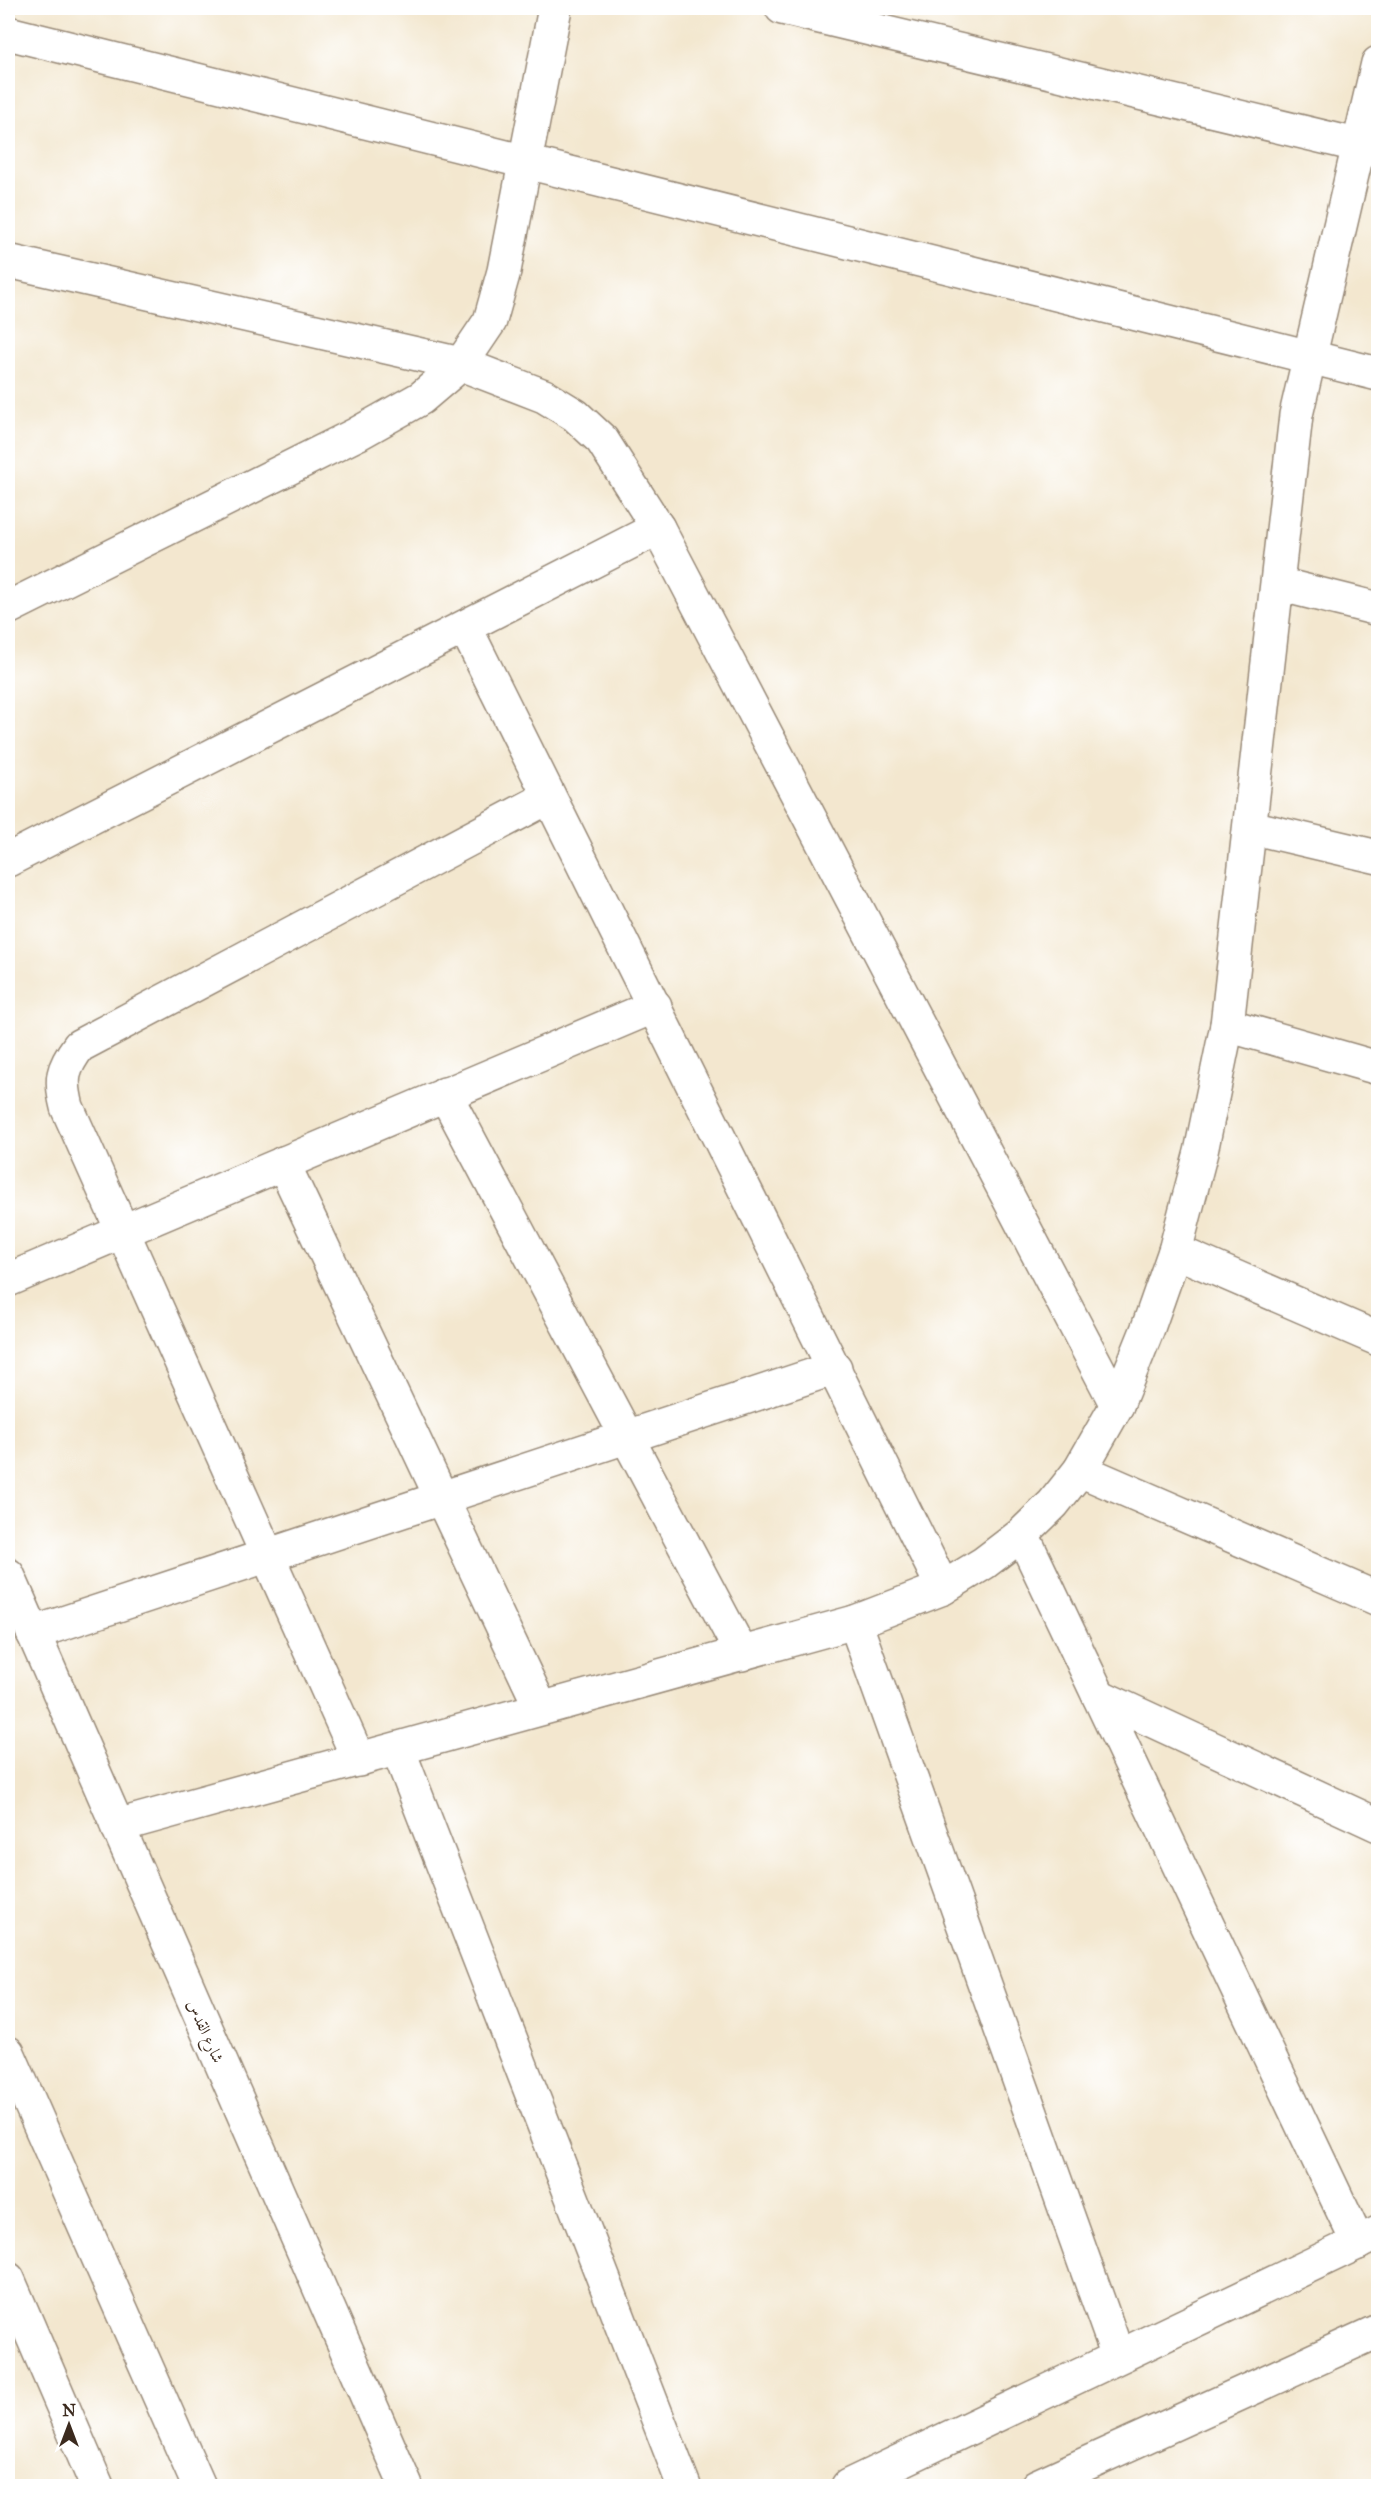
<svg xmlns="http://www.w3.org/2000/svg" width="1386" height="2494" viewBox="0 0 1386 2494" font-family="'IM FELL Great Primer',Amiri,serif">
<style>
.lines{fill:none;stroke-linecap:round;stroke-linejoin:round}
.minor-casing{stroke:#978876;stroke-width:36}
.minor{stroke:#fff;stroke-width:33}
.labels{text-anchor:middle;stroke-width:6;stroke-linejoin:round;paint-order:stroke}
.street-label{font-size:16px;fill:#3b2a1e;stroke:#fff}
</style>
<rect width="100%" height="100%" fill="#fff"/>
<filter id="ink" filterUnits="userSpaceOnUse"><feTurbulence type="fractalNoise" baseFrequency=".0167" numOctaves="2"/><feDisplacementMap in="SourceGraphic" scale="12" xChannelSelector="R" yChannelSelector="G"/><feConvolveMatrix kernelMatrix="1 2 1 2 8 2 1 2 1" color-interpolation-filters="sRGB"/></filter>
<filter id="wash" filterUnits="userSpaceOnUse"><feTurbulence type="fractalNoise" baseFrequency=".008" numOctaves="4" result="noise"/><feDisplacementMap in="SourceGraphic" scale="24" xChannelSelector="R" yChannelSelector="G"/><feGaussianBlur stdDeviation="1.35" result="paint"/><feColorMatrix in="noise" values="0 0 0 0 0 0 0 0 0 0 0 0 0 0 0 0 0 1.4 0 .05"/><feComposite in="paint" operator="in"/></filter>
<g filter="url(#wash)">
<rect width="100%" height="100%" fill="#f3e7cf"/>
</g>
<g filter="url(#ink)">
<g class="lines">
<g class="minor-casing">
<g id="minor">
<polyline points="782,8 1378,150"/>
<polyline points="8,33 1378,374"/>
<polyline points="8,261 461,364 544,396 575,415 602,440 658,528 1117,1405"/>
<polyline points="1278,584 1378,609"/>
<polyline points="8,608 357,434 421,398 461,364 490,321 504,271 555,8"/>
<polyline points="465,627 943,1588"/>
<polyline points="1250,827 1378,857"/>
<polyline points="8,860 658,528"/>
<polyline points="1227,1025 1378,1068"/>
<polyline points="445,1094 742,1654"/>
<polyline points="283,1163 541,1708"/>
<polyline points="1175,1251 1378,1339"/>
<polyline points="8,1280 655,1006"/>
<polyline points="1080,1470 1378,1599"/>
<polyline points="1022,1534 1358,2243"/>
<polyline points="8,1575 406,2486"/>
<polyline points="855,1622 1118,2356"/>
<polyline points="33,1633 835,1368"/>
<polyline points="1099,1696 1378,1825"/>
<polyline points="398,1749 684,2486"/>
<path d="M359 1760 67 1107C60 1079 62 1069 79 1046L549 797"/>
<polyline points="117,1826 855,1622 943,1588 984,1563 1022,1534 1053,1504 1080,1470 1117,1405 1148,1328 1175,1251 1201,1152 1227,1025 1296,415 1378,63"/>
<polyline points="8,2053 199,2486"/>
<polyline points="8,2279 97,2486"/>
<polyline points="848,2486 1378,2233"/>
<polyline points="1037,2486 1378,2331"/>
</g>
</g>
<use href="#minor" class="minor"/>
</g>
</g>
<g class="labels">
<g class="street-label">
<text transform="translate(206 2031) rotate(66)" y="6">شارع القدس</text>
</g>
</g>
<rect width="1386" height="2494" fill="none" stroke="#fff" stroke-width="30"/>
<g transform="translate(69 2425)" stroke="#ffffff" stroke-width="4.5" paint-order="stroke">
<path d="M0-4.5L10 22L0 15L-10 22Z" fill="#3b2a1e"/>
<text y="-9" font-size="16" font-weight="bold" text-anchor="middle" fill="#3b2a1e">N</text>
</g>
</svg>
